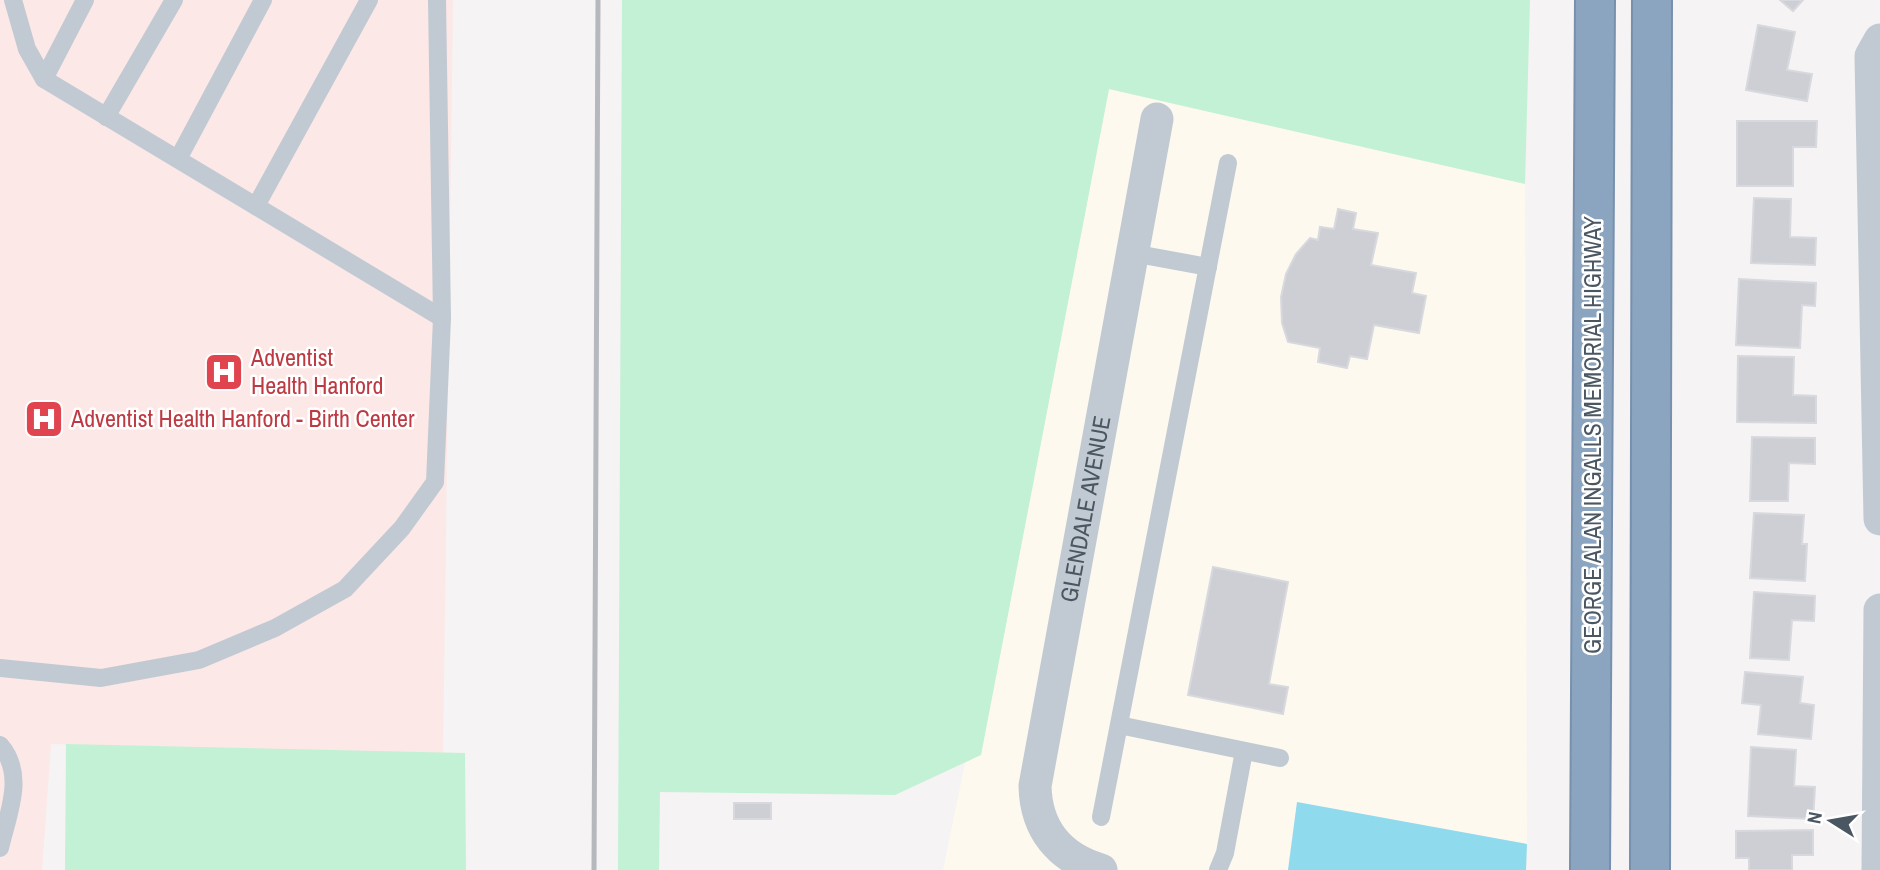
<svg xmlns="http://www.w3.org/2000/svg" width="1880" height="870" viewBox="0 0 1880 870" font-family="'Archivo Narrow',sans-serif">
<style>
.commercial{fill:#fdf9ef}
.medical{fill:#fce8e6}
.green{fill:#c3f1d5}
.water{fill:#90daee}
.building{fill:#cdcfd5;stroke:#d7d9de;stroke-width:2}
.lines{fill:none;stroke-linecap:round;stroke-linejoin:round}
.motorway-casing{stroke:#7690ad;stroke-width:42}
.service{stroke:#c1cad2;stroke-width:18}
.minor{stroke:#c1cad2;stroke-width:33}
.motorway{stroke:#8ba5c1;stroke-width:38}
.rail{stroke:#b5b8bd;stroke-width:5}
.labels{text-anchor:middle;stroke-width:5;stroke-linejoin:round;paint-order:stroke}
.health-label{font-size:24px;fill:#be3a42;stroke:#fff;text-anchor:start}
.street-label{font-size:24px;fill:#4a5661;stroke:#fff}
</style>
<rect width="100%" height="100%" fill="#f5f3f3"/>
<polygon class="commercial" points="1109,89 1525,184 1527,844 1297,803 1288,870 943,870 965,763 981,754"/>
<polygon class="medical" points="0,0 453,0 443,754 51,744 42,870 0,870"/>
<g class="green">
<polygon points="622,0 1530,0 1525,184 1109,89 981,755 895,795 660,792 659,870 618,870"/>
<polygon points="66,744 465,753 466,870 65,870"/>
</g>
<polygon class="water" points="1297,802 1527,844 1526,870 1288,870"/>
<g class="building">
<polygon points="1780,0 1803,0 1793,11"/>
<polygon points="1758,25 1795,32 1787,70 1812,74 1807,101 1746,90"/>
<polygon points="1737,121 1817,121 1816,147 1793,147 1793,186 1737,186"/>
<polygon points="1754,198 1791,199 1790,237 1816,238 1815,265 1751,263"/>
<polygon points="1338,209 1356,213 1353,229 1378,233 1371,265 1416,273 1412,293 1426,296 1419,333 1374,325 1367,359 1350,356 1347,368 1318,362 1320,348 1288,342 1282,323 1281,297 1286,274 1296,254 1310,238 1318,240 1320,227 1334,229"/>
<polygon points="1739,279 1816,283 1815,306 1802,305 1800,348 1736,345"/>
<polygon points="1738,356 1794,357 1793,395 1816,396 1816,423 1737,422"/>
<polygon points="1752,437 1815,438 1815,464 1789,463 1788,501 1750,501"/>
<polygon points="1754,513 1804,515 1802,544 1807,544 1805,581 1750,578"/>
<polygon points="1213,567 1288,582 1269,684 1288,687 1283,714 1188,695"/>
<polygon points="1754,592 1815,596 1814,621 1792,620 1789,660 1750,658"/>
<polygon points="1745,672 1803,677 1800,703 1814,705 1811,739 1758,734 1761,705 1742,703"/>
<polygon points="1751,747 1796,750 1794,786 1815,787 1813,819 1748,816"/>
<rect x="734" y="803" width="37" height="16"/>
<polygon points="1813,830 1813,855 1792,855 1792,870 1749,870 1749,858 1736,858 1736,831"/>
</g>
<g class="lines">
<g class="motorway-casing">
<g id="motorway">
<polyline points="1590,870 1595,0"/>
<polyline points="1650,870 1652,0"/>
</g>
</g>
<g class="service">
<polyline points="13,0 27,49 44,79 442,318"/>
<polyline points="44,79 85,0"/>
<polyline points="106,117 174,0"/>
<polyline points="178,159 263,0"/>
<polyline points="256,206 369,0"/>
<polyline points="1132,253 1208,267"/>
<polyline points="0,668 101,678 199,660 275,628 345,589 402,528 435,482 442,318 437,0"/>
<polyline points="1119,725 1280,758"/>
<path d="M0 745C26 775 8 813 0 848"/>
<polyline points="1101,817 1228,163"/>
<polyline points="1218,870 1225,853 1244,751"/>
</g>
<g class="minor">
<polyline points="1880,40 1871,56 1880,519"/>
<path id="s1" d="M1101 870C1059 858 1036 829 1035 786L1157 119"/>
<polyline points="1878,870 1880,610"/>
</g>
<use href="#motorway" class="motorway"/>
<polyline class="rail" points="594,870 598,0"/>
</g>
<defs>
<g id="hospital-square" transform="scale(2.0125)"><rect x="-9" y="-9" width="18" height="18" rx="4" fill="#e0444e" stroke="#fff"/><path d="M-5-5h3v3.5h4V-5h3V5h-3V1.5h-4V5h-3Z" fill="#fff"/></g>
</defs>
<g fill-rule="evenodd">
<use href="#hospital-square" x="224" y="372"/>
<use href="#hospital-square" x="44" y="419"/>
</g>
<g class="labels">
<g class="health-label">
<text x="251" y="366">Adventist<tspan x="251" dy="28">Health Hanford</tspan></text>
<text x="71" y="427">Adventist Health Hanford - Birth Center</text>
</g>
<g class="street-label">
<text transform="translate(1593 435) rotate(-90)" y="8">GEORGE ALAN INGALLS MEMORIAL HIGHWAY</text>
<text dy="8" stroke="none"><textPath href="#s1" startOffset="397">GLENDALE AVENUE</textPath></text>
</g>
</g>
<g transform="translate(1831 821) rotate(281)" stroke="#ffffff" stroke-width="5" paint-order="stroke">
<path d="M0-5L12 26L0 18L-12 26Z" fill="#4a5661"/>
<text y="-10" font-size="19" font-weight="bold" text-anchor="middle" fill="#4a5661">N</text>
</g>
</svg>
